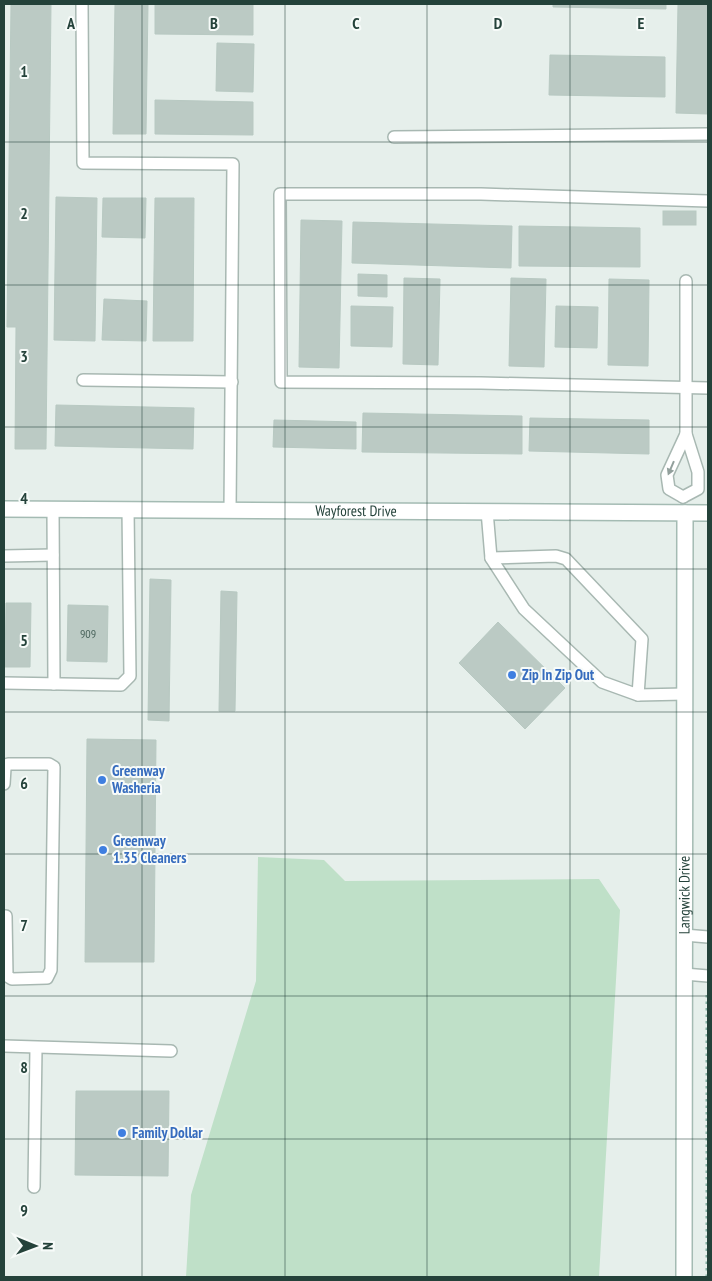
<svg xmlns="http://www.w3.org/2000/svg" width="712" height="1281" viewBox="0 0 712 1281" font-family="'PT Sans Narrow',sans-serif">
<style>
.green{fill:#bfe0c8}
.building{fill:#bbcac4;stroke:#b8c9c2}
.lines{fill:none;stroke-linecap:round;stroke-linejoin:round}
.lane-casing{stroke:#a8b8b2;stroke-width:14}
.secondary-casing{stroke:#a4bbb3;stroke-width:18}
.path{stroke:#86b3a5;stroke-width:3;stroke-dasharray:2.5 4;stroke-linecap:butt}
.lane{stroke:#fff;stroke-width:11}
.secondary{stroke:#fff;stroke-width:15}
.oneway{fill:#92a09c}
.grid{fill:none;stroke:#24423a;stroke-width:1;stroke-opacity:0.55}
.shop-dot{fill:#3f7fe0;stroke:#f7fbf9;stroke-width:2}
.labels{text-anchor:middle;stroke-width:4;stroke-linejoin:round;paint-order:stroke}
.number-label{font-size:12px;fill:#4a645c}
.street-label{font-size:15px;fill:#24423a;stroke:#f7fbf9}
.shop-label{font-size:15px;font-weight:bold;fill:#366cbe;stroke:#f7fbf9;text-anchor:start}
.grid-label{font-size:16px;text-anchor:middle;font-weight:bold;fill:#24423a;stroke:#f7fbf9;stroke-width:4;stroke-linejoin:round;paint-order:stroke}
</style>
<rect width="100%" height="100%" fill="#e6efeb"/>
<polygon class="green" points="258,857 324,860 345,881 599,879 620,910 599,1277 186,1277 191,1195 256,981"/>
<g class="building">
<polygon points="11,4 51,4 46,449 15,449 16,327 7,327"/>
<polygon points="115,4 148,4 146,134 113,134"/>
<polygon points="155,4 253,4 253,35 155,34"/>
<polygon points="553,4 666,4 666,9 553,7"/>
<polygon points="678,4 708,4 708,114 676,113"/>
<polygon points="217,43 254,44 253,92 216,91"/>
<polygon points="550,55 665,57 665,97 549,95"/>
<polygon points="155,100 253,102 253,135 155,134"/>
<polygon points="56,197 97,198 95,341 54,340"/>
<polygon points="103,198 146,198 145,238 102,237"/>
<polygon points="155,198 194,198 193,341 153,341"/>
<rect x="663" y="211" width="33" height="14"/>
<polygon points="301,220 342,221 339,368 299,367"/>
<polygon points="353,222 512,226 511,268 352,263"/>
<polygon points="519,226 640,228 640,267 519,266"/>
<polygon points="358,274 387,275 387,297 358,296"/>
<polygon points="404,278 440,279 438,365 403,364"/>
<polygon points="511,278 546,279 544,367 509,366"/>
<polygon points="609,279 649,280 648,366 608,365"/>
<polygon points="104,299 147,301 146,341 102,340"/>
<polygon points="351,306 393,307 392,347 351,346"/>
<polygon points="556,306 598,307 597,348 555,347"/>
<polygon points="56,405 194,408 193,449 55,446"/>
<polygon points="363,413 522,416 522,454 362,452"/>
<polygon points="530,418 649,420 649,454 529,451"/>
<polygon points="274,420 356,422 356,449 273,447"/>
<polygon points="150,579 171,580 169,721 148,720"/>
<polygon points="221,591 237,592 235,711 219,711"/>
<polygon points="6,603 31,603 30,667 5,667"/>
<polygon points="68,605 108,606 107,662 67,661"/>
<polygon points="498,622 565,688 525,729 459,663"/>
<polygon points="87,739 156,740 154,962 85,962"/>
<polygon points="76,1091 169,1091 168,1176 75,1175"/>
</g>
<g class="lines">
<g class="lane-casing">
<g id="lane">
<polyline points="82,4 83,163 233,164 230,510"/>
<polyline points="394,137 708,134"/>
<polyline points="708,201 481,194 280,194 281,382 481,383 708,388"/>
<polyline points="83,380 232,382"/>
<polyline points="683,497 698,489 698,472 686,434 686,281"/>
<polyline points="683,497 669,489 667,475 686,434"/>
<polyline points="53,509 54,684"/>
<polyline points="487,511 491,558 524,609 602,682 638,695 685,694"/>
<polyline points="4,556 53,555"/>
<polyline points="491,558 556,556 566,559 642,639 638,695"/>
<polyline points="4,683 121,685 130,676 128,509"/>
<polyline points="4,784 5,768 8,764 49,764 54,767 51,970 47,978 12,979 7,976 6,916 4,916"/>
<polyline points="684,935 708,937"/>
<polyline points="684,974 708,976"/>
<polyline points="4,1046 171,1051"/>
<polyline points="34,1187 36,1048"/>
</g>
</g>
<g class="secondary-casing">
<g id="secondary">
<path id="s1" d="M4 509 708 513"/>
<path id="s2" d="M684 1277 685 513"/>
</g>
</g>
<polyline class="path" points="707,1277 707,991"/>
<use href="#lane" class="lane"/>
<use href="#secondary" class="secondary"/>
</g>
<defs><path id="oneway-solid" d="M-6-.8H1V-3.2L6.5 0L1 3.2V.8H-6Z" transform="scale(1.25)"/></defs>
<use class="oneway" href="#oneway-solid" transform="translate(671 468) rotate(113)"/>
<path class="grid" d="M142 4V1277M285 4V1277M427 4V1277M570 4V1277M4 142H708M4 285H708M4 427H708M4 569H708M4 712H708M4 854H708M4 996H708M4 1139H708"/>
<g class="shop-dot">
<circle cx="512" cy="675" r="5"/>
<circle cx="102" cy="780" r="5"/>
<circle cx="103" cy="850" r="5"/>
<circle cx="122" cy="1133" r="5"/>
</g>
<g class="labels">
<g class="number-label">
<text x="88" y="638">909</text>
</g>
<g class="street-label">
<text dy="5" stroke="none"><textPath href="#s1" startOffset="352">Wayforest Drive</textPath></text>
<text dy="5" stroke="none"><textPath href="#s2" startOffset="382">Langwick Drive</textPath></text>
</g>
<g class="shop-label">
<text x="522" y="680">Zip In Zip Out</text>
<text x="112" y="776">Greenway<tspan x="112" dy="17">Washeria</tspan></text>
<text x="113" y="846">Greenway<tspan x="113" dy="17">1.35 Cleaners</tspan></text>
<text x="132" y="1138">Family Dollar</text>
</g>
</g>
<g class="grid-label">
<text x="71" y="29">A</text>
<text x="214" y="29">B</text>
<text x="356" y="29">C</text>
<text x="498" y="29">D</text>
<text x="641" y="29">E</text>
<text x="24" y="77">1</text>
<text x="24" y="219">2</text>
<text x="24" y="362">3</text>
<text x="24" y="504">4</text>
<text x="24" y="646">5</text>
<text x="24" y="789">6</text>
<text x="24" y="931">7</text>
<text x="24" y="1073">8</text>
<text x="24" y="1216">9</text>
</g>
<rect width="712" height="1281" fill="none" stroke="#24423a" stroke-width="10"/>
<g transform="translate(35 1246) rotate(91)" stroke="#f7fbf9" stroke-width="4" paint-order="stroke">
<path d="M0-4L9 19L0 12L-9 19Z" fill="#24423a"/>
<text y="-8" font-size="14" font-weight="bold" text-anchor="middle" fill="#24423a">N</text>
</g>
</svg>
